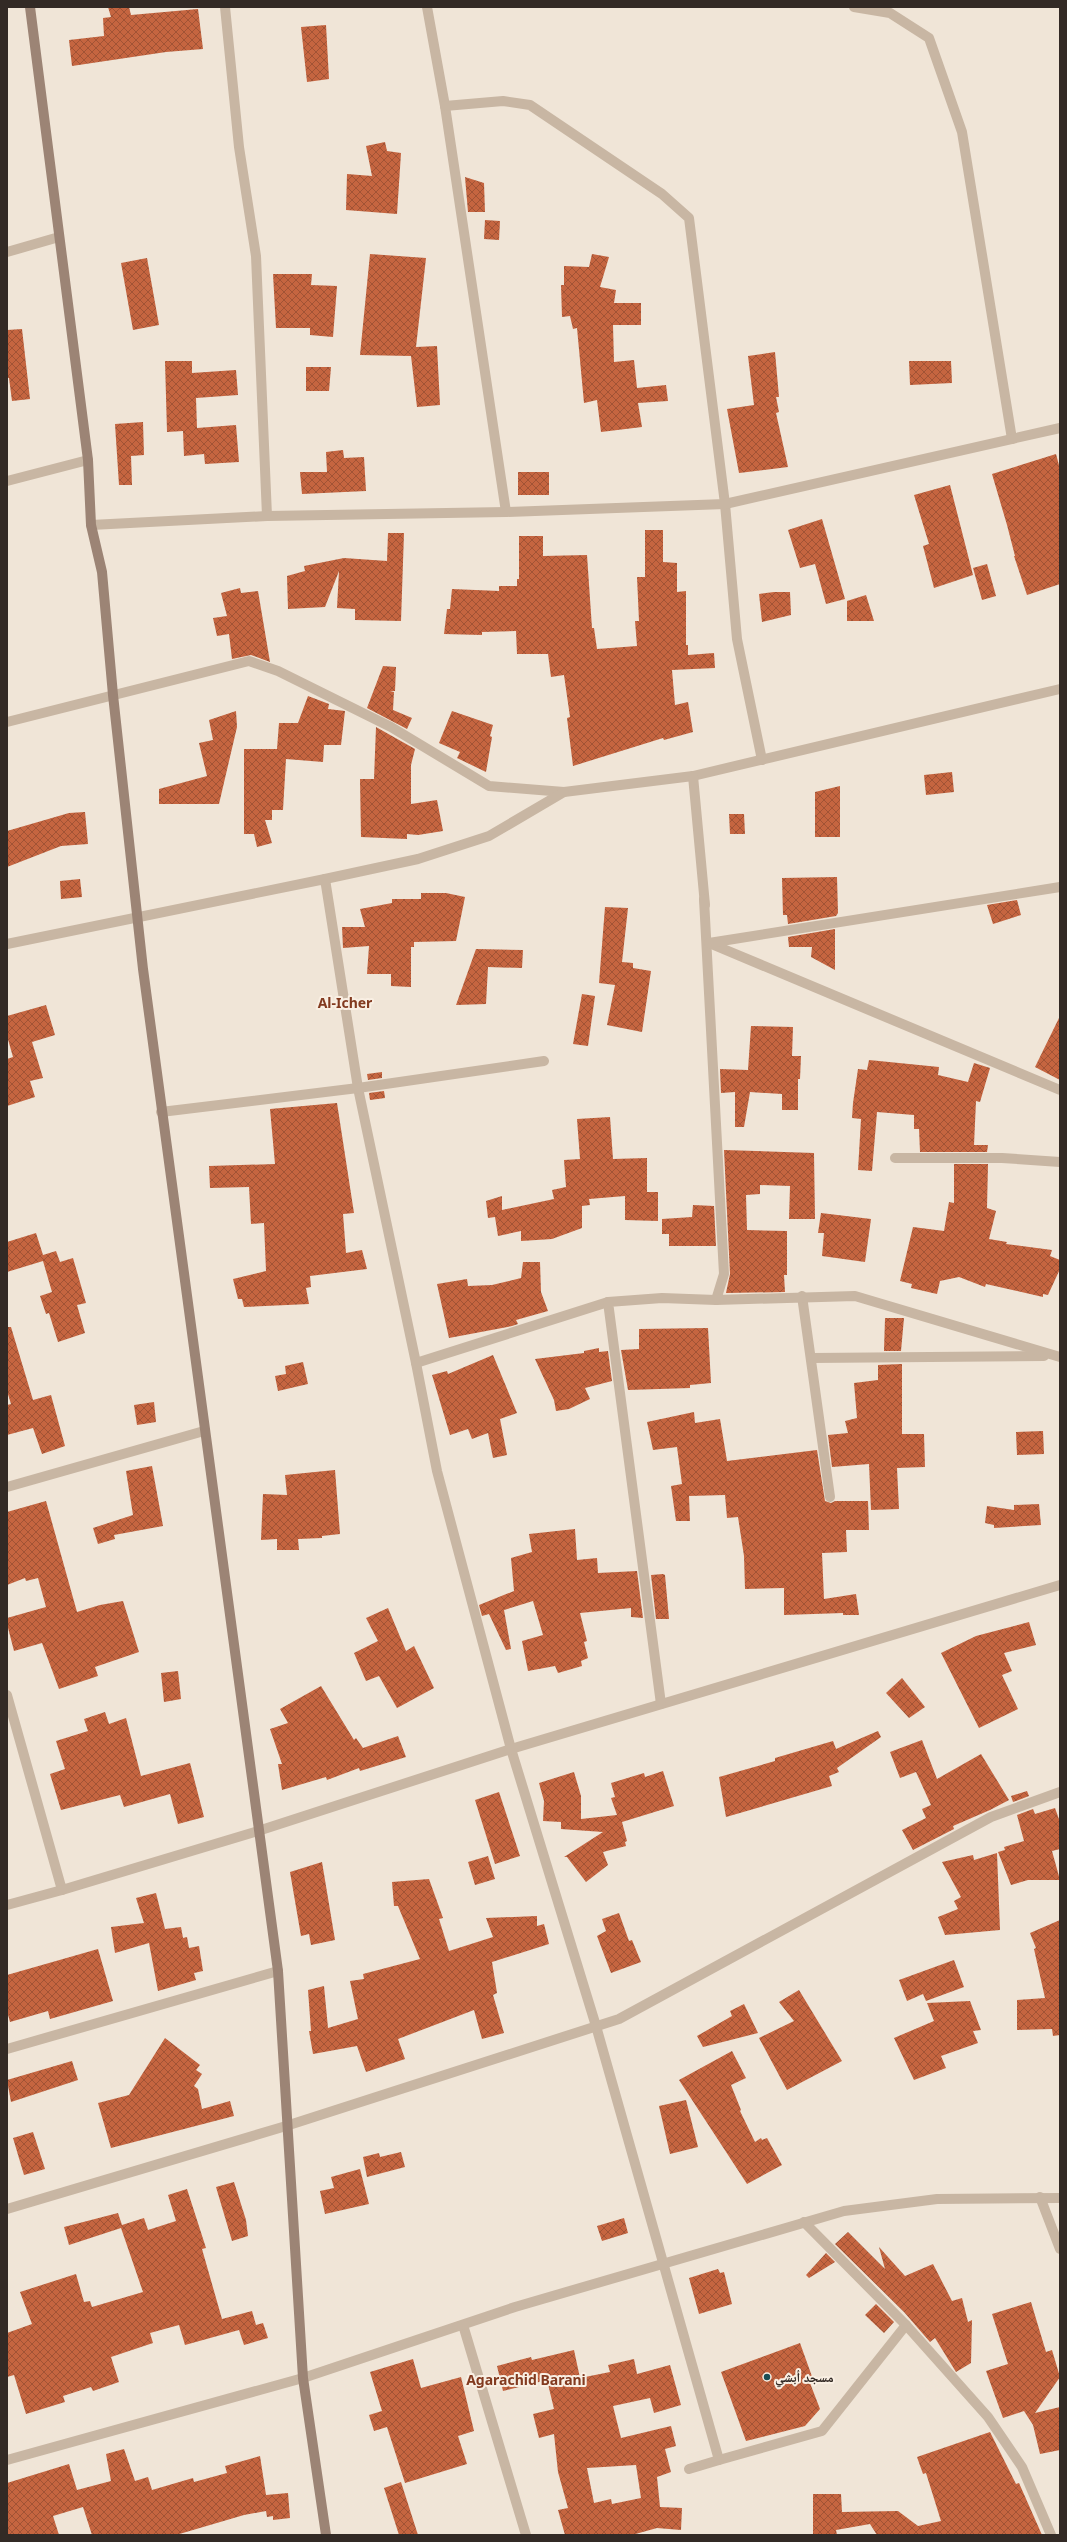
<svg xmlns="http://www.w3.org/2000/svg" width="1067" height="2542" viewBox="0 0 1067 2542" font-family="'Noto Sans','Noto Naskh Arabic',sans-serif">
<style>
.building{fill:url(#building-cross-hatch);fill-rule:evenodd}
.lines{fill:none;stroke-linecap:round;stroke-linejoin:round}
.street{stroke:#c8b6a3;stroke-width:10}
.secondary{stroke:#9c8475;stroke-width:10}
.poi-dot{fill:#1b4e54;stroke:#f9efe3;stroke-width:1.5}
.labels{text-anchor:middle;stroke-width:4;stroke-linejoin:round;paint-order:stroke}
.poi-label{font-size:13px;font-weight:bold;fill:#332a25;stroke:#f9efe3;text-anchor:start}
.neighbourhood-label{font-size:14px;font-weight:bold;fill:#823a1f;stroke:#f9efe3}
</style>
<defs>
<pattern id="building-cross-hatch" width="8" height="8" patternUnits="userSpaceOnUse"><rect width="8" height="8" fill="#c56540"/><path d="M0 0l8 8M0 8l8-8" fill="none" stroke="#a15335"/></pattern>
</defs>
<rect width="100%" height="100%" fill="#f0e5d7"/>
<g class="building">
<polygon points="108,7 129,7 131,15 198,9 203,49 166,52 72,66 69,40 104,36 103,18 111,17"/>
<polygon points="326,25 329,79 307,82 301,27"/>
<polygon points="385,142 387,151 401,153 397,214 346,210 347,174 372,176 366,146"/>
<polygon points="465,177 484,183 485,212 468,212"/>
<polygon points="485,220 500,221 499,240 484,239"/>
<polygon points="370,254 426,258 416,347 437,346 440,405 417,407 411,356 360,355"/>
<polygon points="592,254 609,257 600,287 616,290 614,303 641,303 641,325 613,325 614,362 634,360 637,388 666,385 668,401 638,403 642,427 601,432 597,400 584,403 577,328 573,329 570,316 562,317 561,285 564,285 564,266 589,267"/>
<polygon points="147,258 159,325 133,330 121,263"/>
<polygon points="273,274 312,274 311,285 337,286 333,337 310,335 310,328 276,328"/>
<polygon points="22,329 30,399 12,401 9,378 7,378 7,330"/>
<polygon points="775,352 779,397 776,397 779,412 776,413 788,467 739,473 727,409 754,405 748,356"/>
<polygon points="165,361 192,361 192,373 236,370 238,395 196,398 197,428 236,425 239,462 205,464 204,454 184,456 183,431 167,432"/>
<polygon points="909,361 951,361 952,383 910,385"/>
<polygon points="306,367 331,367 329,391 306,391"/>
<polygon points="143,422 144,455 131,456 132,485 119,485 115,424"/>
<polygon points="343,450 344,458 364,457 366,491 302,494 300,472 327,472 326,452"/>
<polygon points="1056,454 1060,469 1060,584 1027,595 1014,556 1015,556 1007,525 992,474"/>
<rect x="518" y="472" width="31" height="23"/>
<polygon points="950,485 973,575 934,588 923,546 929,544 914,495"/>
<polygon points="822,519 845,599 826,604 815,564 800,568 788,530"/>
<polygon points="645,530 663,530 663,562 677,563 677,592 686,591 686,645 688,645 688,655 714,653 715,668 672,670 675,705 688,702 693,732 664,740 663,738 573,766 567,718 570,717 564,675 551,677 548,654 517,654 516,631 482,632 482,635 444,634 447,609 450,609 452,589 499,591 499,586 517,586 517,579 519,579 519,536 543,536 543,556 587,555 592,628 594,628 597,649 637,646 635,621 639,621 637,577 645,577"/>
<polygon points="388,533 404,533 401,621 355,620 355,609 337,608 339,571 325,607 288,609 287,576 305,571 304,566 344,558 387,561"/>
<polygon points="987,564 996,596 982,600 973,568"/>
<polygon points="240,588 241,593 258,591 270,662 251,655 232,659 229,634 217,636 213,618 227,616 221,593"/>
<polygon points="774,592 790,592 791,615 762,622 759,594"/>
<polygon points="866,595 874,621 847,621 847,601"/>
<polygon points="383,666 396,667 395,691 390,691 394,692 393,710 412,718 407,729 367,708"/>
<polygon points="308,696 329,704 328,709 345,711 341,745 324,745 323,762 286,759 283,810 272,810 272,820 265,820 272,843 257,847 254,834 244,834 244,749 277,749 279,723 298,723"/>
<polygon points="236,711 237,727 219,804 159,804 159,789 207,776 199,743 213,740 209,720"/>
<polygon points="452,711 493,725 490,736 492,737 486,772 457,758 460,752 439,743"/>
<polygon points="376,727 415,749 411,765 411,804 437,800 443,831 418,835 407,834 407,839 361,837 360,779 374,779"/>
<polygon points="952,772 954,792 926,795 924,775"/>
<polygon points="840,786 840,837 815,837 815,792"/>
<polygon points="85,812 88,844 61,846 7,867 7,831 69,813"/>
<polygon points="729,814 744,814 745,834 730,834"/>
<polygon points="837,877 838,913 836,916 788,924 787,915 783,915 782,878"/>
<polygon points="80,879 82,897 61,899 60,881"/>
<polygon points="421,893 446,893 465,897 456,941 414,942 414,947 411,947 411,987 391,986 391,974 367,974 369,946 343,948 342,927 365,927 360,909 392,903 392,899 421,899"/>
<polygon points="1017,900 1021,915 993,924 987,905"/>
<polygon points="605,907 628,908 622,962 633,963 633,968 651,971 642,1032 607,1025 615,985 599,983"/>
<polygon points="835,929 835,970 811,957 812,947 789,947 788,937"/>
<polygon points="476,949 523,950 522,968 488,967 486,1004 456,1005"/>
<polygon points="582,994 595,996 588,1046 573,1044"/>
<polygon points="46,1005 55,1035 32,1042 43,1078 30,1081 35,1097 7,1106 7,1059 13,1057 7,1036 7,1016"/>
<polygon points="1060,1016 1060,1080 1035,1067"/>
<polygon points="751,1026 793,1027 792,1056 801,1056 800,1079 798,1079 798,1110 782,1110 782,1094 750,1092 744,1127 735,1127 735,1092 721,1093 720,1069 748,1070"/>
<polygon points="869,1060 939,1067 938,1075 968,1082 974,1063 990,1068 980,1102 976,1101 974,1145 988,1145 987,1152 920,1152 919,1129 914,1129 914,1115 877,1112 872,1171 858,1170 861,1119 852,1118 853,1103 858,1069 867,1070"/>
<polygon points="382,1072 382,1078 368,1080 367,1074"/>
<polygon points="384,1091 385,1098 370,1100 369,1093"/>
<polygon points="337,1103 354,1213 343,1214 346,1253 362,1250 367,1269 310,1276 311,1287 306,1288 309,1304 244,1307 242,1299 238,1299 233,1279 266,1271 264,1223 251,1224 249,1187 210,1188 209,1166 275,1164 270,1109"/>
<polygon points="610,1117 613,1159 647,1158 647,1192 658,1192 658,1221 625,1220 625,1196 589,1199 590,1205 582,1206 582,1228 552,1239 521,1241 521,1231 498,1236 495,1217 488,1218 486,1201 502,1196 502,1210 554,1199 552,1190 566,1187 564,1160 580,1159 577,1119"/>
<polygon points="724,1150 814,1153 815,1219 789,1219 790,1186 760,1185 760,1194 746,1195 747,1230 787,1231 787,1275 784,1275 785,1292 726,1293 730,1274"/>
<polygon points="954,1164 988,1164 987,1208 996,1211 989,1239 1007,1242 1006,1244 1052,1250 1050,1256 1060,1260 1060,1269 1048,1295 1043,1294 1043,1297 986,1284 985,1287 959,1277 940,1281 937,1294 911,1288 912,1284 900,1281 913,1227 944,1231 949,1202 954,1203"/>
<polygon points="693,1205 714,1206 716,1246 669,1246 669,1234 662,1234 662,1219 692,1217"/>
<polygon points="821,1213 871,1219 865,1262 822,1256 824,1233 818,1233"/>
<polygon points="36,1233 43,1255 56,1251 60,1262 73,1258 86,1303 77,1305 85,1333 58,1342 49,1313 46,1314 40,1296 52,1292 43,1261 7,1272 7,1242"/>
<polygon points="523,1262 540,1262 541,1292 548,1311 516,1320 518,1324 512,1326 449,1338 437,1284 467,1279 468,1286 492,1285 521,1278"/>
<polygon points="885,1318 904,1318 901,1351 884,1351"/>
<polygon points="7,1327 11,1327 33,1400 51,1395 65,1446 42,1454 33,1428 7,1435 7,1405 11,1404 7,1391"/>
<polygon points="708,1328 711,1383 690,1385 690,1388 628,1390 621,1350 639,1349 639,1329"/>
<polygon points="599,1348 599,1352 608,1351 612,1381 585,1388 590,1399 569,1409 556,1411 554,1400 535,1359 584,1353 584,1351"/>
<polygon points="493,1355 517,1413 500,1419 507,1455 493,1458 488,1433 472,1439 468,1429 450,1435 432,1375 447,1371 448,1374"/>
<polygon points="303,1362 308,1384 278,1391 275,1376 286,1374 285,1366"/>
<polygon points="902,1364 902,1434 924,1434 925,1467 897,1468 899,1509 871,1510 869,1464 832,1467 828,1435 848,1433 845,1421 857,1418 854,1383 878,1380 878,1365"/>
<polygon points="154,1402 156,1422 137,1425 134,1405"/>
<polygon points="694,1412 695,1423 720,1419 727,1461 817,1450 825,1501 831,1503 835,1501 868,1501 869,1530 846,1530 847,1552 822,1553 824,1599 856,1594 859,1615 843,1615 843,1613 784,1615 784,1588 745,1589 744,1556 738,1517 727,1518 725,1495 689,1496 690,1521 676,1521 671,1486 682,1484 677,1447 653,1450 647,1422"/>
<polygon points="1043,1431 1044,1454 1017,1455 1016,1432"/>
<polygon points="152,1466 163,1526 114,1535 115,1539 98,1544 93,1528 133,1515 126,1471"/>
<polygon points="335,1470 340,1534 322,1536 322,1538 298,1539 299,1550 277,1550 277,1539 261,1540 263,1494 287,1495 285,1475"/>
<polygon points="46,1501 77,1612 100,1605 123,1601 139,1652 95,1667 98,1676 59,1689 42,1643 14,1651 7,1624 7,1618 46,1607 38,1578 26,1581 25,1578 7,1585 7,1512"/>
<polygon points="1039,1504 1041,1525 994,1528 994,1525 985,1523 987,1506 1014,1510 1014,1505"/>
<polygon points="575,1529 577,1560 597,1558 598,1573 637,1571 643,1618 631,1617 631,1608 580,1613 587,1641 584,1642 588,1658 581,1661 582,1666 558,1673 555,1666 528,1671 522,1641 543,1635 533,1601 504,1610 511,1649 506,1650 489,1614 482,1616 479,1605 514,1591 511,1558 532,1552 529,1534"/>
<polygon points="663,1574 665,1575 669,1619 656,1619 651,1575"/>
<polygon points="388,1608 406,1651 414,1646 434,1688 397,1708 379,1676 366,1681 354,1653 378,1641 366,1618"/>
<polygon points="1029,1622 1036,1645 1004,1653 1012,1671 1002,1675 1018,1709 979,1728 941,1653 976,1636"/>
<polygon points="178,1671 181,1699 164,1702 161,1673"/>
<polygon points="902,1678 925,1707 909,1718 886,1693"/>
<polygon points="321,1686 354,1740 356,1738 363,1748 398,1736 406,1757 360,1771 359,1768 327,1780 326,1777 282,1790 278,1764 282,1764 270,1729 288,1723 280,1709"/>
<polygon points="105,1712 109,1724 126,1718 141,1776 190,1763 204,1817 178,1824 170,1794 124,1807 120,1795 61,1810 50,1774 65,1769 56,1741 88,1731 84,1719"/>
<polygon points="878,1731 881,1737 837,1768 839,1772 829,1776 832,1786 726,1817 719,1777 775,1761 775,1758 833,1741 836,1749"/>
<polygon points="922,1740 937,1779 981,1754 1009,1800 990,1810 953,1826 954,1829 913,1850 902,1830 926,1818 922,1809 931,1805 916,1772 900,1778 890,1752"/>
<polygon points="663,1771 674,1806 622,1822 627,1841 625,1842 626,1846 603,1852 608,1865 586,1882 567,1857 564,1857 603,1832 561,1829 561,1822 543,1821 544,1801 539,1783 574,1772 581,1796 581,1819 617,1815 611,1798 615,1797 611,1783 644,1773 645,1777"/>
<polygon points="1027,1791 1029,1796 1013,1802 1011,1796"/>
<polygon points="499,1792 520,1856 495,1864 475,1800"/>
<polygon points="1055,1808 1060,1822 1060,1849 1052,1851 1060,1880 1028,1880 1011,1885 998,1852 1005,1850 1004,1847 1024,1841 1017,1815 1033,1809 1035,1814"/>
<polygon points="997,1853 1000,1930 945,1935 938,1917 958,1909 954,1901 961,1897 942,1862 973,1855 974,1860"/>
<polygon points="488,1856 495,1879 475,1885 468,1862"/>
<polygon points="322,1862 335,1940 311,1945 309,1934 301,1936 290,1872"/>
<polygon points="429,1879 443,1918 439,1919 449,1951 493,1937 486,1918 537,1916 537,1926 544,1924 549,1944 492,1962 497,1993 493,1995 504,2033 482,2039 474,2010 398,2039 405,2059 366,2072 357,2046 313,2054 309,2031 311,2031 308,1990 324,1986 328,2028 358,2019 350,1981 364,1979 363,1974 420,1959 398,1906 394,1906 392,1882"/>
<polygon points="156,1893 165,1929 181,1927 183,1938 187,1937 189,1948 199,1946 203,1971 194,1973 196,1980 158,1991 149,1943 115,1953 111,1927 144,1923 136,1898"/>
<polygon points="619,1913 629,1941 632,1940 641,1962 611,1973 597,1936 606,1931 602,1919"/>
<polygon points="1060,1920 1060,2035 1053,2036 1052,2029 1017,2030 1017,2000 1045,1998 1034,1949 1036,1948 1030,1933"/>
<polygon points="98,1949 113,2001 50,2019 48,2011 10,2022 7,2011 7,1975"/>
<polygon points="954,1960 964,1987 926,2001 923,1994 907,2001 899,1980"/>
<polygon points="799,1990 842,2061 787,2090 759,2038 794,2021 779,2002"/>
<polygon points="970,2001 981,2030 973,2031 978,2043 941,2056 946,2068 914,2080 894,2038 934,2021 927,2003"/>
<polygon points="744,2004 758,2033 703,2047 697,2036 732,2016 730,2011"/>
<polygon points="165,2038 200,2065 196,2070 202,2074 194,2086 198,2089 202,2109 230,2101 234,2116 111,2148 98,2103 129,2095"/>
<polygon points="732,2051 746,2078 731,2085 741,2110 740,2111 755,2142 761,2138 762,2140 767,2138 782,2165 747,2184 679,2080"/>
<polygon points="72,2061 78,2080 11,2102 7,2080"/>
<polygon points="686,2100 698,2147 670,2154 659,2106"/>
<polygon points="33,2132 45,2169 24,2175 13,2138"/>
<polygon points="401,2152 405,2167 367,2177 363,2157 379,2153 380,2157"/>
<polygon points="360,2169 369,2204 325,2214 320,2191 334,2188 331,2177"/>
<polygon points="234,2182 246,2220 248,2236 232,2241 216,2187"/>
<polygon points="187,2189 206,2248 202,2249 222,2319 252,2311 256,2325 263,2323 268,2338 244,2345 239,2330 185,2345 179,2325 150,2333 153,2343 111,2357 119,2382 93,2391 91,2387 63,2396 65,2402 26,2414 14,2375 7,2377 7,2333 32,2324 20,2292 76,2274 84,2302 90,2301 92,2307 143,2292 121,2228 69,2245 64,2227 118,2213 122,2225 144,2218 148,2230 176,2221 168,2195"/>
<polygon points="624,2218 628,2233 602,2241 597,2226"/>
<polygon points="848,2232 885,2269 879,2247 905,2276 933,2264 952,2301 962,2298 968,2322 972,2320 971,2363 956,2372 935,2338 930,2342 904,2312 835,2244"/>
<polygon points="826,2253 835,2262 809,2278 806,2275"/>
<polygon points="718,2269 720,2273 724,2272 732,2304 699,2314 689,2278"/>
<polygon points="1031,2302 1046,2352 1052,2350 1060,2377 1035,2413 1060,2407 1060,2450 1040,2454 1033,2425 1024,2411 1003,2418 986,2371 1008,2364 992,2314"/>
<polygon points="876,2304 894,2322 884,2333 865,2315"/>
<polygon points="800,2343 814,2382 810,2383 820,2409 805,2426 746,2441 721,2372"/>
<path d="M574 2350 580 2378 610 2372 608 2365 634 2359 637 2374 670 2365 681 2405 654 2413 650 2398 613 2406 621 2438 671 2426 676 2446 665 2449 671 2472 657 2477 660 2507 682 2508 681 2530 657 2528 632 2535H565L558 2510 568 2508 558 2472 554 2434 539 2438 533 2414 554 2409 547 2380 503 2391 497 2366 531 2357 532 2360ZM636 2465 641 2498 612 2504 611 2499 594 2503 587 2468Z"/>
<polygon points="413,2359 421,2388 461,2377 474,2431 458,2436 467,2464 405,2483 387,2427 374,2431 369,2415 382,2411 370,2372"/>
<polygon points="990,2432 1016,2484 1019,2483 1042,2535 877,2535 870,2524 836,2530 837,2535 813,2535 813,2494 841,2494 842,2512 898,2511 918,2526 941,2521 926,2473 923,2474 917,2457"/>
<polygon points="124,2449 135,2481 148,2477 152,2490 193,2478 194,2482 227,2473 225,2466 260,2456 266,2495 288,2493 290,2518 273,2520 273,2516 267,2517 266,2511 244,2515 176,2535 92,2535 83,2507 53,2516 59,2535 7,2535 7,2483 69,2464 77,2490 111,2481 106,2454"/>
<polygon points="401,2482 418,2535 399,2535 384,2488"/>
</g>
<g class="lines">
<g class="street">
<polyline points="225,7 239,147 256,256 267,516"/>
<polyline points="427,7 445,106 506,512"/>
<polyline points="854,7 890,13 929,38 962,132 1012,439"/>
<polyline points="445,106 503,101 530,105 662,194 689,218 725,504 737,639 762,760"/>
<polyline points="7,252 59,237"/>
<polyline points="7,481 88,460"/>
<polyline points="91,525 267,516 506,512 725,504 1060,428"/>
<polyline points="7,722 249,661 278,671 391,727 489,786 564,792 693,776 1060,689"/>
<polyline points="693,776 705,905"/>
<polyline points="325,879 418,859 489,836 564,792"/>
<polyline points="704,899 724,1274 716,1300"/>
<polyline points="709,943 1060,1090"/>
<polyline points="709,943 1060,887"/>
<polyline points="7,944 325,879 358,1088 416,1363 437,1471 511,1749 596,2026 719,2460 822,2431 906,2325"/>
<polyline points="161,1112 358,1088 544,1061"/>
<polyline points="895,1158 1002,1158 1060,1162"/>
<polyline points="802,1296 830,1497"/>
<polyline points="812,1358 1044,1356"/>
<polyline points="416,1363 608,1302"/>
<polyline points="7,1487 204,1431"/>
<polyline points="7,1695 62,1890 258,1831 511,1749 1060,1585"/>
<polyline points="661,1704 608,1302 662,1298 716,1300 855,1296 1060,1357"/>
<polyline points="7,1905 62,1890"/>
<polyline points="7,2049 278,1971"/>
<polyline points="1040,2197 1060,2249"/>
<polyline points="7,2209 286,2126 619,2019 991,1817 1060,1792"/>
<polyline points="804,2222 906,2325 988,2417 1022,2467 1051,2535"/>
<polyline points="463,2325 526,2535"/>
<polyline points="7,2460 303,2378 515,2307 844,2211 937,2199 1060,2198"/>
<polyline points="689,2469 719,2460"/>
</g>
<polyline class="secondary" points="30,7 88,460 91,525 102,572 113,695 143,969 278,1971 303,2378 326,2535"/>
</g>
<circle class="poi-dot" cx="767" cy="2377" r="4"/>
<g class="labels">
<g class="poi-label">
<text x="775" y="2382">مسجد أبشي</text>
</g>
<g class="neighbourhood-label">
<text x="345" y="1008">Al-Icher</text>
<text x="526" y="2385">Agarachid Barani</text>
</g>
</g>
<rect width="1067" height="2542" fill="none" stroke="#332a25" stroke-width="16"/>
</svg>
